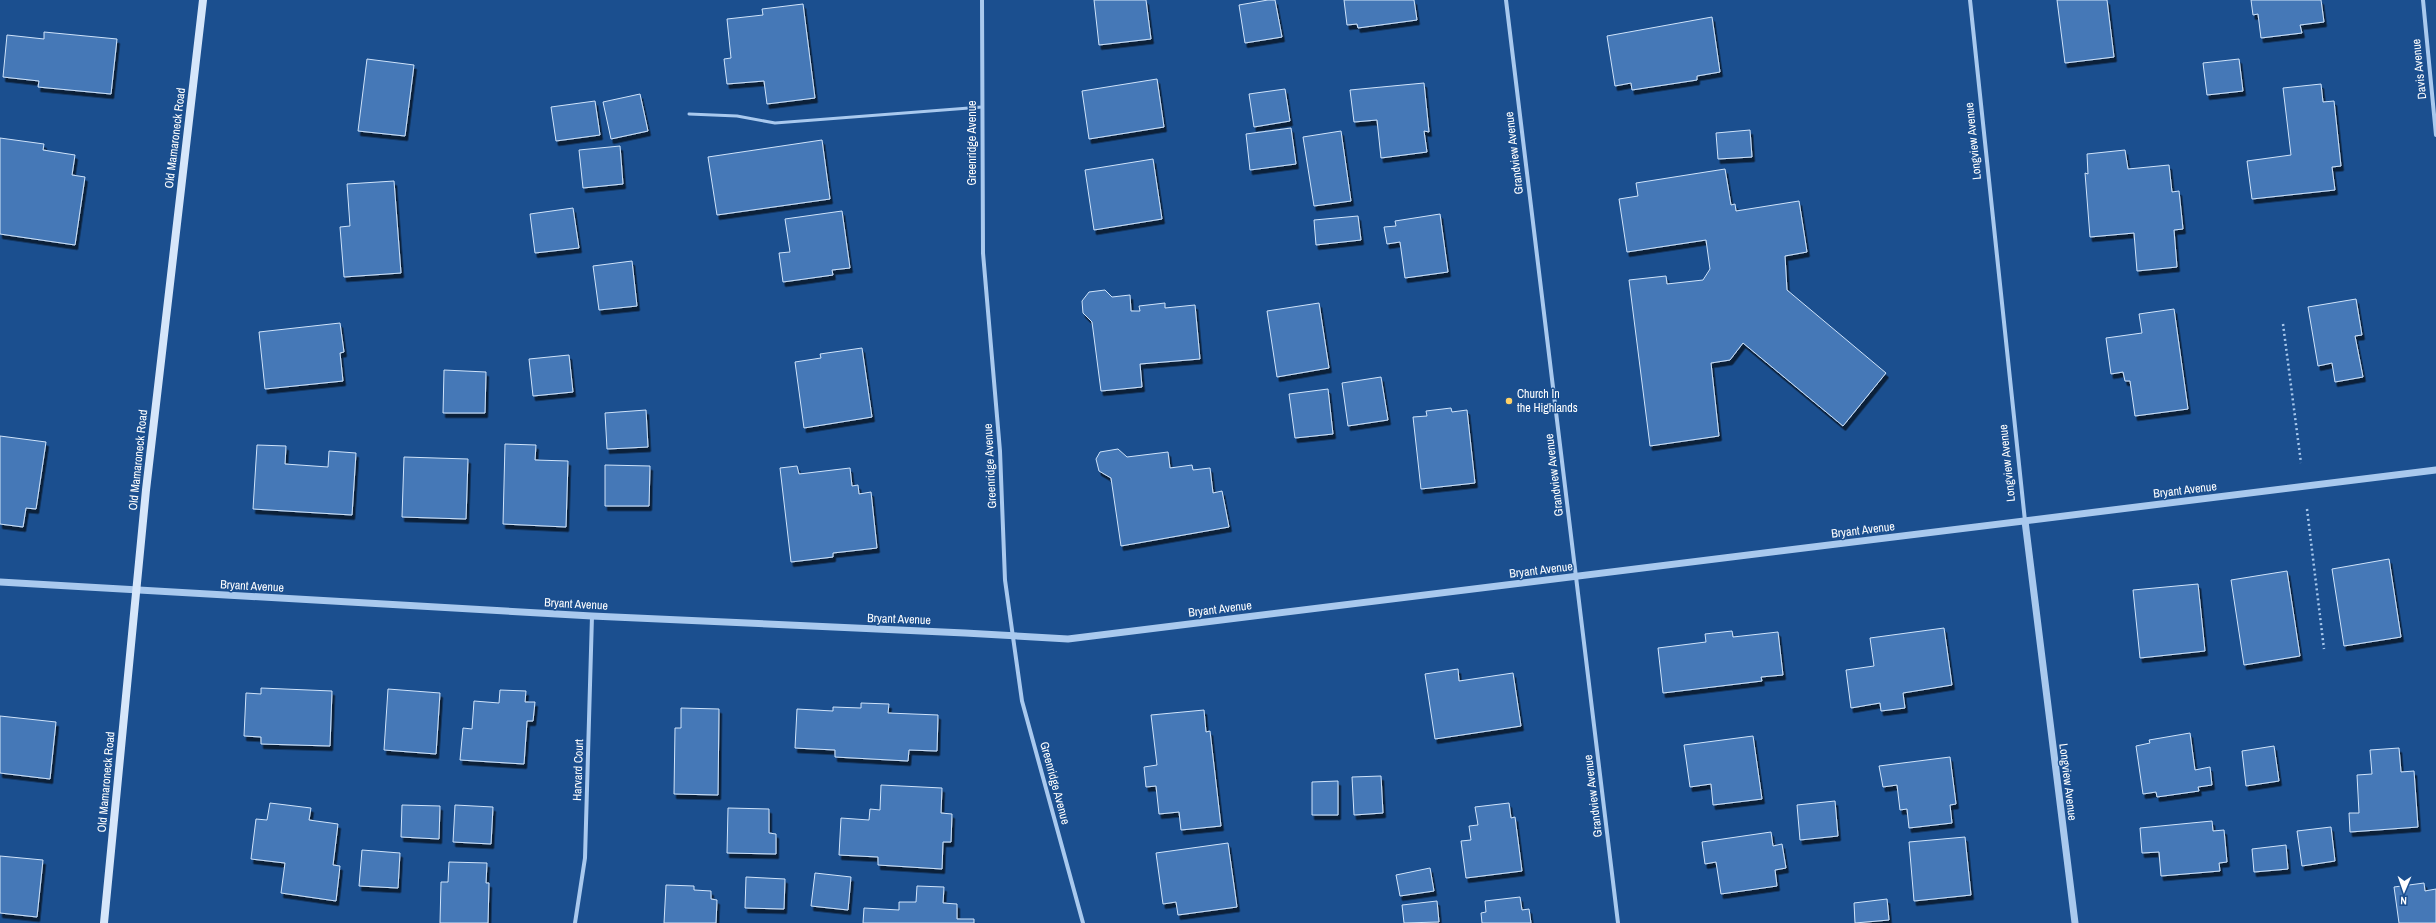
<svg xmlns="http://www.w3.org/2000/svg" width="2436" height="923" viewBox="0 0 2436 923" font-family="'Archivo Narrow',sans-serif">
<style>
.building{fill:#4478b7;stroke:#cfe3fa;filter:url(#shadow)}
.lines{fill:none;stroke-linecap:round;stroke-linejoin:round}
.path{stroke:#a9c9ee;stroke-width:2.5;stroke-dasharray:2 3;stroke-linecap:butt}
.service{stroke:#a9c9ee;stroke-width:3}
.minor{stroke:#a9c9ee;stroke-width:4}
.tertiary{stroke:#a9c9ee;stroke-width:7}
.secondary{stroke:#d6e6fa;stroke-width:8}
.poi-dot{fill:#ffd166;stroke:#1b4f8f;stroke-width:1.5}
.labels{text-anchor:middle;stroke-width:3;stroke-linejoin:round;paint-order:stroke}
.street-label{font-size:12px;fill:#fff;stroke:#1b4f8f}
.poi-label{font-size:12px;fill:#fff;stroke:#1b4f8f;text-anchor:start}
</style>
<defs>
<filter id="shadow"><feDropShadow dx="2.5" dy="4.5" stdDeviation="0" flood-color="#0009"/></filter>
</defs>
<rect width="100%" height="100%" fill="#1b4f8f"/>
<g class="building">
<polygon points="1094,0 1146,0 1151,39 1099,45"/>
<polygon points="1268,0 1275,0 1282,37 1245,43 1239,5"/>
<polygon points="1344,0 1414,0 1417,20 1358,28 1357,24 1347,25"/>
<polygon points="2057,0 2107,0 2114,57 2065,63"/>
<polygon points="2251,0 2321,0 2324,22 2300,25 2302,33 2261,38 2258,14 2253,15"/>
<polygon points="803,4 815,98 767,104 764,81 727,84 724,59 731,58 727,19 763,15 762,9"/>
<polygon points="1712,17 1720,72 1697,76 1697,80 1632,90 1631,83 1615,86 1607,36"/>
<polygon points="44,32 117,39 111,94 38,87 39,81 3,77 7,35 44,39"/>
<polygon points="367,59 414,65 405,136 358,131"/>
<polygon points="2239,59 2243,91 2207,95 2203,63"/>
<polygon points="1157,79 1164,127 1089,139 1082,91"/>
<polygon points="1424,83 1429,132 1424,131 1427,152 1381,158 1377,120 1354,122 1350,90"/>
<polygon points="2321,84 2323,102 2334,101 2341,166 2332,167 2335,190 2252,199 2247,161 2291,155 2283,88"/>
<polygon points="1285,89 1290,121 1254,127 1249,94"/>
<polygon points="640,94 648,131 611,139 603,102"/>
<polygon points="595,101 600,135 556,141 551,107"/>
<polygon points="1291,128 1296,164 1250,170 1246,134"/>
<polygon points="1750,130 1752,157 1718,159 1716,133"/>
<polygon points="1341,131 1351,201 1314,206 1303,137"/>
<polygon points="0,138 44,144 43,150 75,155 72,175 85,177 75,245 0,234"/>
<polygon points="822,140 830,199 717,215 708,157"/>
<polygon points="620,146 623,184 583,188 579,150"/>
<polygon points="2125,150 2128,169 2169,165 2172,192 2179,191 2183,229 2174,230 2177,267 2137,271 2134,233 2090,237 2085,173 2088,174 2087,154"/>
<polygon points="1153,159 1162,219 1094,230 1085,170"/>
<polygon points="1725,169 1731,205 1735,204 1736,211 1799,201 1807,252 1785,256 1787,290 1886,373 1843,426 1743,343 1730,360 1711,363 1719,436 1650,446 1629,280 1666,276 1667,284 1703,280 1710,269 1706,240 1627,252 1619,199 1638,196 1636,183"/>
<polygon points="394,181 401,273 344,277 340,227 350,226 347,184"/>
<polygon points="573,208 579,248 535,253 530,214"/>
<polygon points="842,211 850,268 832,270 833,275 783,282 779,253 790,252 785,219"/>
<polygon points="1440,214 1448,272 1405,278 1400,242 1387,244 1384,227 1396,226 1395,221"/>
<polygon points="1358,216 1361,240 1316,245 1314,220"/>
<polygon points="632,261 637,306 599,310 593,266"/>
<polygon points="1105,290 1112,297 1130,295 1131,311 1140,311 1139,306 1165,303 1165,308 1195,305 1200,359 1140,364 1142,387 1101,391 1092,322 1083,313 1082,301 1089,292"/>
<polygon points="2356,299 2362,335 2355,336 2363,377 2335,382 2332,363 2318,366 2308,307"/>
<polygon points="1319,303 1329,368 1277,377 1267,311"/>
<polygon points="2174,309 2188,409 2135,416 2130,381 2125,381 2123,372 2111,374 2106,338 2142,333 2139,314"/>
<polygon points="340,323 344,352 340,353 343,381 265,389 259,332"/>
<polygon points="862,348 872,417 804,428 795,362 821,358 820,354"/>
<polygon points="569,355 573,392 533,396 529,359"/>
<polygon points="444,370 486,372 485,413 443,413"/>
<polygon points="1381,377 1388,420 1348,426 1342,383"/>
<polygon points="1328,389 1333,434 1295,438 1289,394"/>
<polygon points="1451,408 1452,412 1467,410 1475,483 1421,489 1413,417 1427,416 1426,411"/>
<polygon points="646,410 648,447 607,449 605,413"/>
<polygon points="0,436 46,442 36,509 26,508 23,527 0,524"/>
<polygon points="505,444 536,445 535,460 568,461 566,527 503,524"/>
<polygon points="257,445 286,446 285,464 328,467 329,451 356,453 352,515 253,509"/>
<polygon points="1118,449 1127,457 1168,452 1170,468 1192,465 1193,470 1210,468 1213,493 1222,491 1229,527 1121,546 1111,478 1099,471 1096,459 1100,452"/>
<polygon points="404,457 468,459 466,519 402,517"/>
<polygon points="605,465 650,466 649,506 605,506"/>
<polygon points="797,466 799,474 850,468 852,486 858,485 859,494 871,492 877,548 833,553 833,557 791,562 780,468"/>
<polygon points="2389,559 2401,637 2344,646 2332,569"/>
<polygon points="2287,571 2300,656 2244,665 2231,580"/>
<polygon points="2198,584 2205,651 2140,658 2133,590"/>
<polygon points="1944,628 1952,685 1903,693 1905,708 1881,711 1880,703 1851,708 1846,670 1874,666 1870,638"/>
<polygon points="1732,631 1733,637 1778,632 1783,675 1761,677 1762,681 1663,693 1658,648 1706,642 1705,634"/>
<polygon points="1458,669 1459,681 1513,673 1521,726 1435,739 1425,674"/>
<polygon points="261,688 332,691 330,746 261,744 261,737 244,736 246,693 261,694"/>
<polygon points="388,689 440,693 436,754 384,750"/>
<polygon points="500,690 526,691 525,702 535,702 533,721 527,721 524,764 460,760 463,728 472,729 474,701 499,703"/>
<polygon points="861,703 889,704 888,713 938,715 937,751 909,750 908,761 835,757 835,750 795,748 797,709 833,711 833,707 861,708"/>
<polygon points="681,708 719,709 718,795 674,794 675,728 681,728"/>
<polygon points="1204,710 1206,732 1210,731 1221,826 1181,830 1179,812 1159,814 1156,786 1146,787 1144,767 1157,765 1151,715"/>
<polygon points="0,716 56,722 50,779 0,773"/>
<polygon points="2190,733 2195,770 2210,767 2212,785 2198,787 2199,791 2157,797 2156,792 2143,794 2136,746 2150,743 2149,740"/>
<polygon points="1753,736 1762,799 1713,805 1711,784 1690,787 1684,745"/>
<polygon points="2274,746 2279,781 2246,786 2242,751"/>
<polygon points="2399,748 2401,772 2414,771 2418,827 2350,832 2349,813 2359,813 2357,775 2372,774 2370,750"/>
<polygon points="1950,757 1956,804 1950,805 1952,823 1909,828 1907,809 1900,810 1897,785 1883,787 1879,766"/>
<polygon points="1381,776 1383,813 1354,815 1352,777"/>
<polygon points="1338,781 1338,815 1312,815 1312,782"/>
<polygon points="881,785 942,788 941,813 952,814 951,842 943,842 942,869 878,865 878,857 839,855 841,818 869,820 870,809 880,810"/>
<polygon points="1835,801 1838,836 1800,840 1797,805"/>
<polygon points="270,803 311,808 309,820 338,824 333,865 340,866 336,901 281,893 285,863 251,859 256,819 267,820"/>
<polygon points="1509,803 1511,818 1515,817 1522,871 1466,878 1461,841 1471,840 1469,826 1478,825 1475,807"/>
<polygon points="402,805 440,806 439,839 401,837"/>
<polygon points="455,805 493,807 491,844 453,842"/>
<polygon points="728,808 769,809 769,833 776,834 776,854 727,853"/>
<polygon points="2212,821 2213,831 2224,830 2227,862 2219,863 2220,871 2161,876 2159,852 2142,853 2140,828"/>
<polygon points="2331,827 2335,861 2302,866 2297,831"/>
<polygon points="1771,832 1773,846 1782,844 1786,868 1775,870 1777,886 1721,894 1716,862 1705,864 1702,842"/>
<polygon points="1965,837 1971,895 1914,901 1909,842"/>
<polygon points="1228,843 1237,907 1178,915 1176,902 1163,904 1156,853"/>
<polygon points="2286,845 2288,869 2254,872 2252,849"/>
<polygon points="362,850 400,853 398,888 359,886"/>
<polygon points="0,856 43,860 37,917 0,913"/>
<polygon points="449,862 487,863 486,883 489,883 488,923 440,923 441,882 448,882"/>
<polygon points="1430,868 1434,891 1400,896 1396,875"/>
<polygon points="815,873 851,877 848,910 811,906"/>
<polygon points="746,877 785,879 784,909 745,908"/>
<polygon points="2424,883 2425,891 2436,889 2436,923 2399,923 2394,887"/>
<polygon points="666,885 694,886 694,890 711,891 711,899 717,900 716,923 664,923"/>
<polygon points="917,886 944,887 943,903 957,904 957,919 974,919 974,923 863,923 864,908 899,910 899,902 916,902"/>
<polygon points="1520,897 1522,910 1529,909 1531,923 1482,923 1481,913 1486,912 1485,901"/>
<polygon points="1887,899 1889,920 1855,923 1854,903"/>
<polygon points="1437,901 1439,922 1404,923 1402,905"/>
</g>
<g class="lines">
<g class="path">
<polyline points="2283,324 2301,463"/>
<polyline points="2307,509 2324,649"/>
</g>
<polyline class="service" points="689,114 737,116 775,123 982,107"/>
<g class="minor">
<polyline points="982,0 983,253 1000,451 1005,580 1022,701 1083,923"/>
<polyline points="1506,0 1618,923"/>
<polyline points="1970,0 2025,521"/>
<polyline points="2423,0 2436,135"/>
<polyline points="575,923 585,858 592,616"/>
</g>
<g class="tertiary">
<polyline points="2025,521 2075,923"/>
<polyline points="0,582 592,616 965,633 1068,639 2436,470"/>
</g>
<polyline class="secondary" points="104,923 146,490 203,0"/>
</g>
<circle class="poi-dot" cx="1509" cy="401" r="4"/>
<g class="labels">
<g class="street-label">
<text transform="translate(2419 69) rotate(-96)" y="4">Davis Avenue</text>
<text transform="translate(175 138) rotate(-83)" y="4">Old Mamaroneck Road</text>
<text transform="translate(1973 141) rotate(-96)" y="4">Longview Avenue</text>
<text transform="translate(972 143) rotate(-90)" y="4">Greenridge Avenue</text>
<text transform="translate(1514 153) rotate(-97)" y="4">Grandview Avenue</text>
<text transform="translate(138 460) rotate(-84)" y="4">Old Mamaroneck Road</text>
<text transform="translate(2007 463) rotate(-96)" y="4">Longview Avenue</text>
<text transform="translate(990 466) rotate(-93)" y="4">Greenridge Avenue</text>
<text transform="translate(1554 475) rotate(-97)" y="4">Grandview Avenue</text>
<text transform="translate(2185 490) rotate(-7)" y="4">Bryant Avenue</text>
<text transform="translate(1863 530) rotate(-7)" y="4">Bryant Avenue</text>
<text transform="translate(1541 570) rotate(-7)" y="4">Bryant Avenue</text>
<text transform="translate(252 586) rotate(3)" y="4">Bryant Avenue</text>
<text transform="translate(576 604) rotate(3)" y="4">Bryant Avenue</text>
<text transform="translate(1220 609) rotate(-7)" y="4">Bryant Avenue</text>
<text transform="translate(899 619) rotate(2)" y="4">Bryant Avenue</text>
<text transform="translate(578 770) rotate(-88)" y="4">Harvard Court</text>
<text transform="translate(106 782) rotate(-85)" y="4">Old Mamaroneck Road</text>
<text transform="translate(2068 782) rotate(83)" y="4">Longview Avenue</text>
<text transform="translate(1055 783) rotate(75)" y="4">Greenridge Avenue</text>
<text transform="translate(1593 796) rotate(-97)" y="4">Grandview Avenue</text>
</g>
<g class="poi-label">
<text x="1517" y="398">Church In<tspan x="1517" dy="14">the Highlands</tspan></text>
</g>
</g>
<g transform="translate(2404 891) rotate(182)" stroke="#1b4f8f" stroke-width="3" paint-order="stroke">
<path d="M0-3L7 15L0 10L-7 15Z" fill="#ffffff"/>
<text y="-6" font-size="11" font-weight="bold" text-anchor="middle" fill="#ffffff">N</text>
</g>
</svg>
